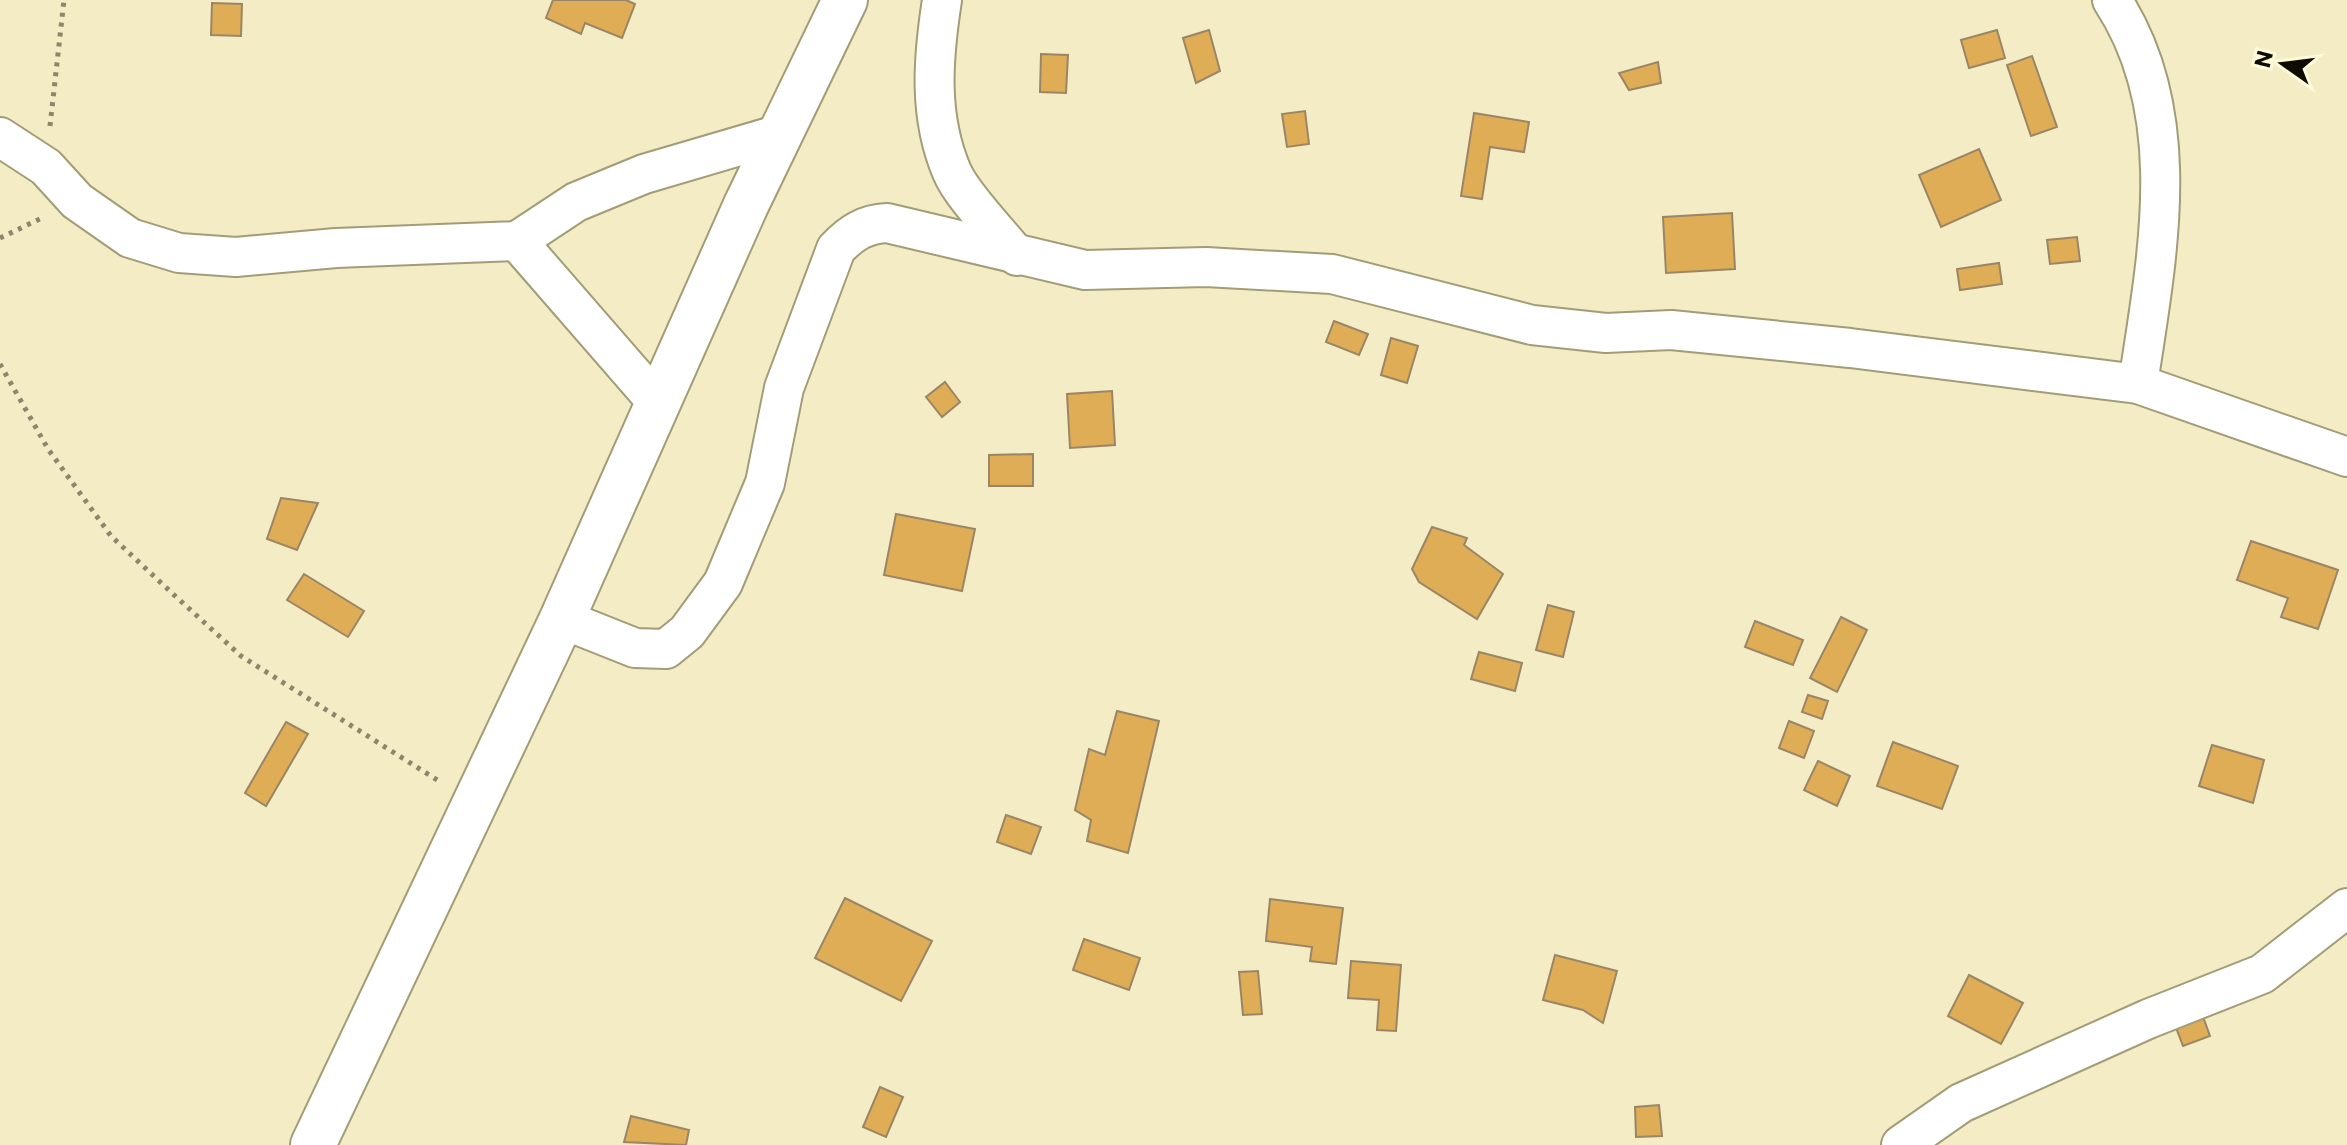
<svg xmlns="http://www.w3.org/2000/svg" width="2347" height="1145" viewBox="0 0 2347 1145" font-family="Commissioner,sans-serif">
<style>
.building{fill:#dead56;stroke:#9a8666;stroke-width:2}
.lines{fill:none;stroke-linecap:round;stroke-linejoin:round}
.street-casing{stroke:#a29c77;stroke-width:42}
.secondary-casing{stroke:#a29c77;stroke-width:48}
.path{stroke:#8b866c;stroke-width:5;stroke-dasharray:4 6;stroke-linecap:butt}
.street{stroke:#fff;stroke-width:38}
.secondary{stroke:#fff;stroke-width:44}
</style>
<rect width="100%" height="100%" fill="#f3ecc5"/>
<g class="building">
<polygon points="553,0 626,0 635,4 622,38 585,23 581,34 546,18"/>
<polygon points="212,3 242,4 241,36 211,35"/>
<polygon points="1209,30 1220,71 1196,83 1183,38"/>
<polygon points="1997,30 2005,58 1969,68 1961,40"/>
<polygon points="1041,54 1068,55 1066,93 1040,92"/>
<polygon points="2032,56 2057,127 2031,136 2007,65"/>
<polygon points="1658,62 1661,83 1629,90 1619,73"/>
<polygon points="1305,111 1309,144 1287,147 1282,114"/>
<polygon points="1474,113 1529,122 1524,152 1490,147 1482,199 1461,196"/>
<polygon points="1979,149 2001,200 1941,227 1919,175"/>
<polygon points="1732,213 1735,269 1666,273 1663,217"/>
<polygon points="2077,237 2080,261 2050,264 2047,240"/>
<polygon points="1999,263 2002,284 1960,290 1957,269"/>
<polygon points="1334,321 1368,334 1359,355 1326,342"/>
<polygon points="1391,338 1418,346 1407,383 1381,375"/>
<polygon points="945,382 960,402 942,417 926,397"/>
<polygon points="1112,391 1115,445 1070,448 1067,394"/>
<polygon points="1033,454 1033,486 989,486 989,455"/>
<polygon points="281,498 318,503 297,550 267,539"/>
<polygon points="896,514 975,529 962,591 884,575"/>
<polygon points="1432,527 1467,538 1464,545 1503,574 1477,619 1419,582 1412,569"/>
<polygon points="2251,541 2338,570 2318,629 2281,617 2288,598 2237,580"/>
<polygon points="304,574 364,611 348,637 287,600"/>
<polygon points="1548,605 1574,612 1563,657 1536,650"/>
<polygon points="1841,617 1867,630 1837,692 1810,678"/>
<polygon points="1755,621 1803,640 1793,665 1745,647"/>
<polygon points="1479,652 1522,663 1515,691 1471,679"/>
<polygon points="1808,695 1828,701 1822,719 1802,712"/>
<polygon points="1117,711 1159,721 1128,853 1087,841 1091,820 1075,810 1089,749 1105,755"/>
<polygon points="1789,721 1814,731 1804,758 1779,748"/>
<polygon points="286,722 308,734 266,806 245,793"/>
<polygon points="1893,742 1958,766 1942,809 1877,786"/>
<polygon points="2212,745 2264,760 2253,803 2199,786"/>
<polygon points="1818,761 1850,776 1837,806 1804,790"/>
<polygon points="1006,815 1041,827 1031,854 997,842"/>
<polygon points="845,898 932,941 901,1001 815,958"/>
<polygon points="1270,899 1343,908 1336,964 1310,961 1312,947 1266,941"/>
<polygon points="1084,939 1140,958 1129,990 1073,970"/>
<polygon points="1555,955 1617,971 1603,1023 1583,1010 1543,1000"/>
<polygon points="1351,961 1401,965 1396,1031 1377,1030 1379,1000 1348,998"/>
<polygon points="1258,971 1262,1014 1243,1015 1239,972"/>
<polygon points="1969,975 2023,1003 2001,1044 1948,1016"/>
<polygon points="2202,1014 2210,1036 2183,1046 2175,1025"/>
<polygon points="880,1087 903,1097 886,1137 863,1127"/>
<polygon points="1659,1105 1662,1136 1636,1137 1635,1107"/>
<polygon points="631,1116 689,1130 686,1145 624,1142"/>
</g>
<g class="lines">
<g class="street-casing">
<g id="street">
<path d="M942 0C933 58 928 116 952 172 962 196 1000 234 1017 256"/>
<path d="M2112 0C2187 114 2157 257 2138 384"/>
<polyline points="0,137 46,167 77,201 130,238 179,253 236,257 336,248 517,241 576,202 644,174 780,134"/>
<polyline points="517,241 657,402"/>
<path d="M562 619 635 648 666 649 687 632 723 583 765 483 784 388 836 249C851 233 865 224 887 223L1085 270 1206 267 1332 274 1532 325 1606 333 1671 330 1850 348 2138 384 2347 457"/>
<polyline points="1901,1145 1961,1103 2148,1019 2262,974 2347,908"/>
</g>
</g>
<g class="secondary-casing">
<polyline id="secondary" points="313,1145 562,619 746,205 845,0"/>
</g>
<g class="path">
<polyline points="50,126 64,0"/>
<polyline points="0,238 44,217"/>
<polyline points="0,364 48,449 111,536 173,594 241,656 442,783"/>
</g>
<use href="#street" class="street"/>
<use href="#secondary" class="secondary"/>
</g>
<g transform="translate(2283 64) rotate(284)" stroke="#fffada" stroke-width="6" paint-order="stroke">
<path d="M0-6L14 30L0 20L-14 30Z" fill="#0e0b01"/>
<text y="-12" font-size="22" font-weight="bold" text-anchor="middle" fill="#0e0b01">N</text>
</g>
</svg>
